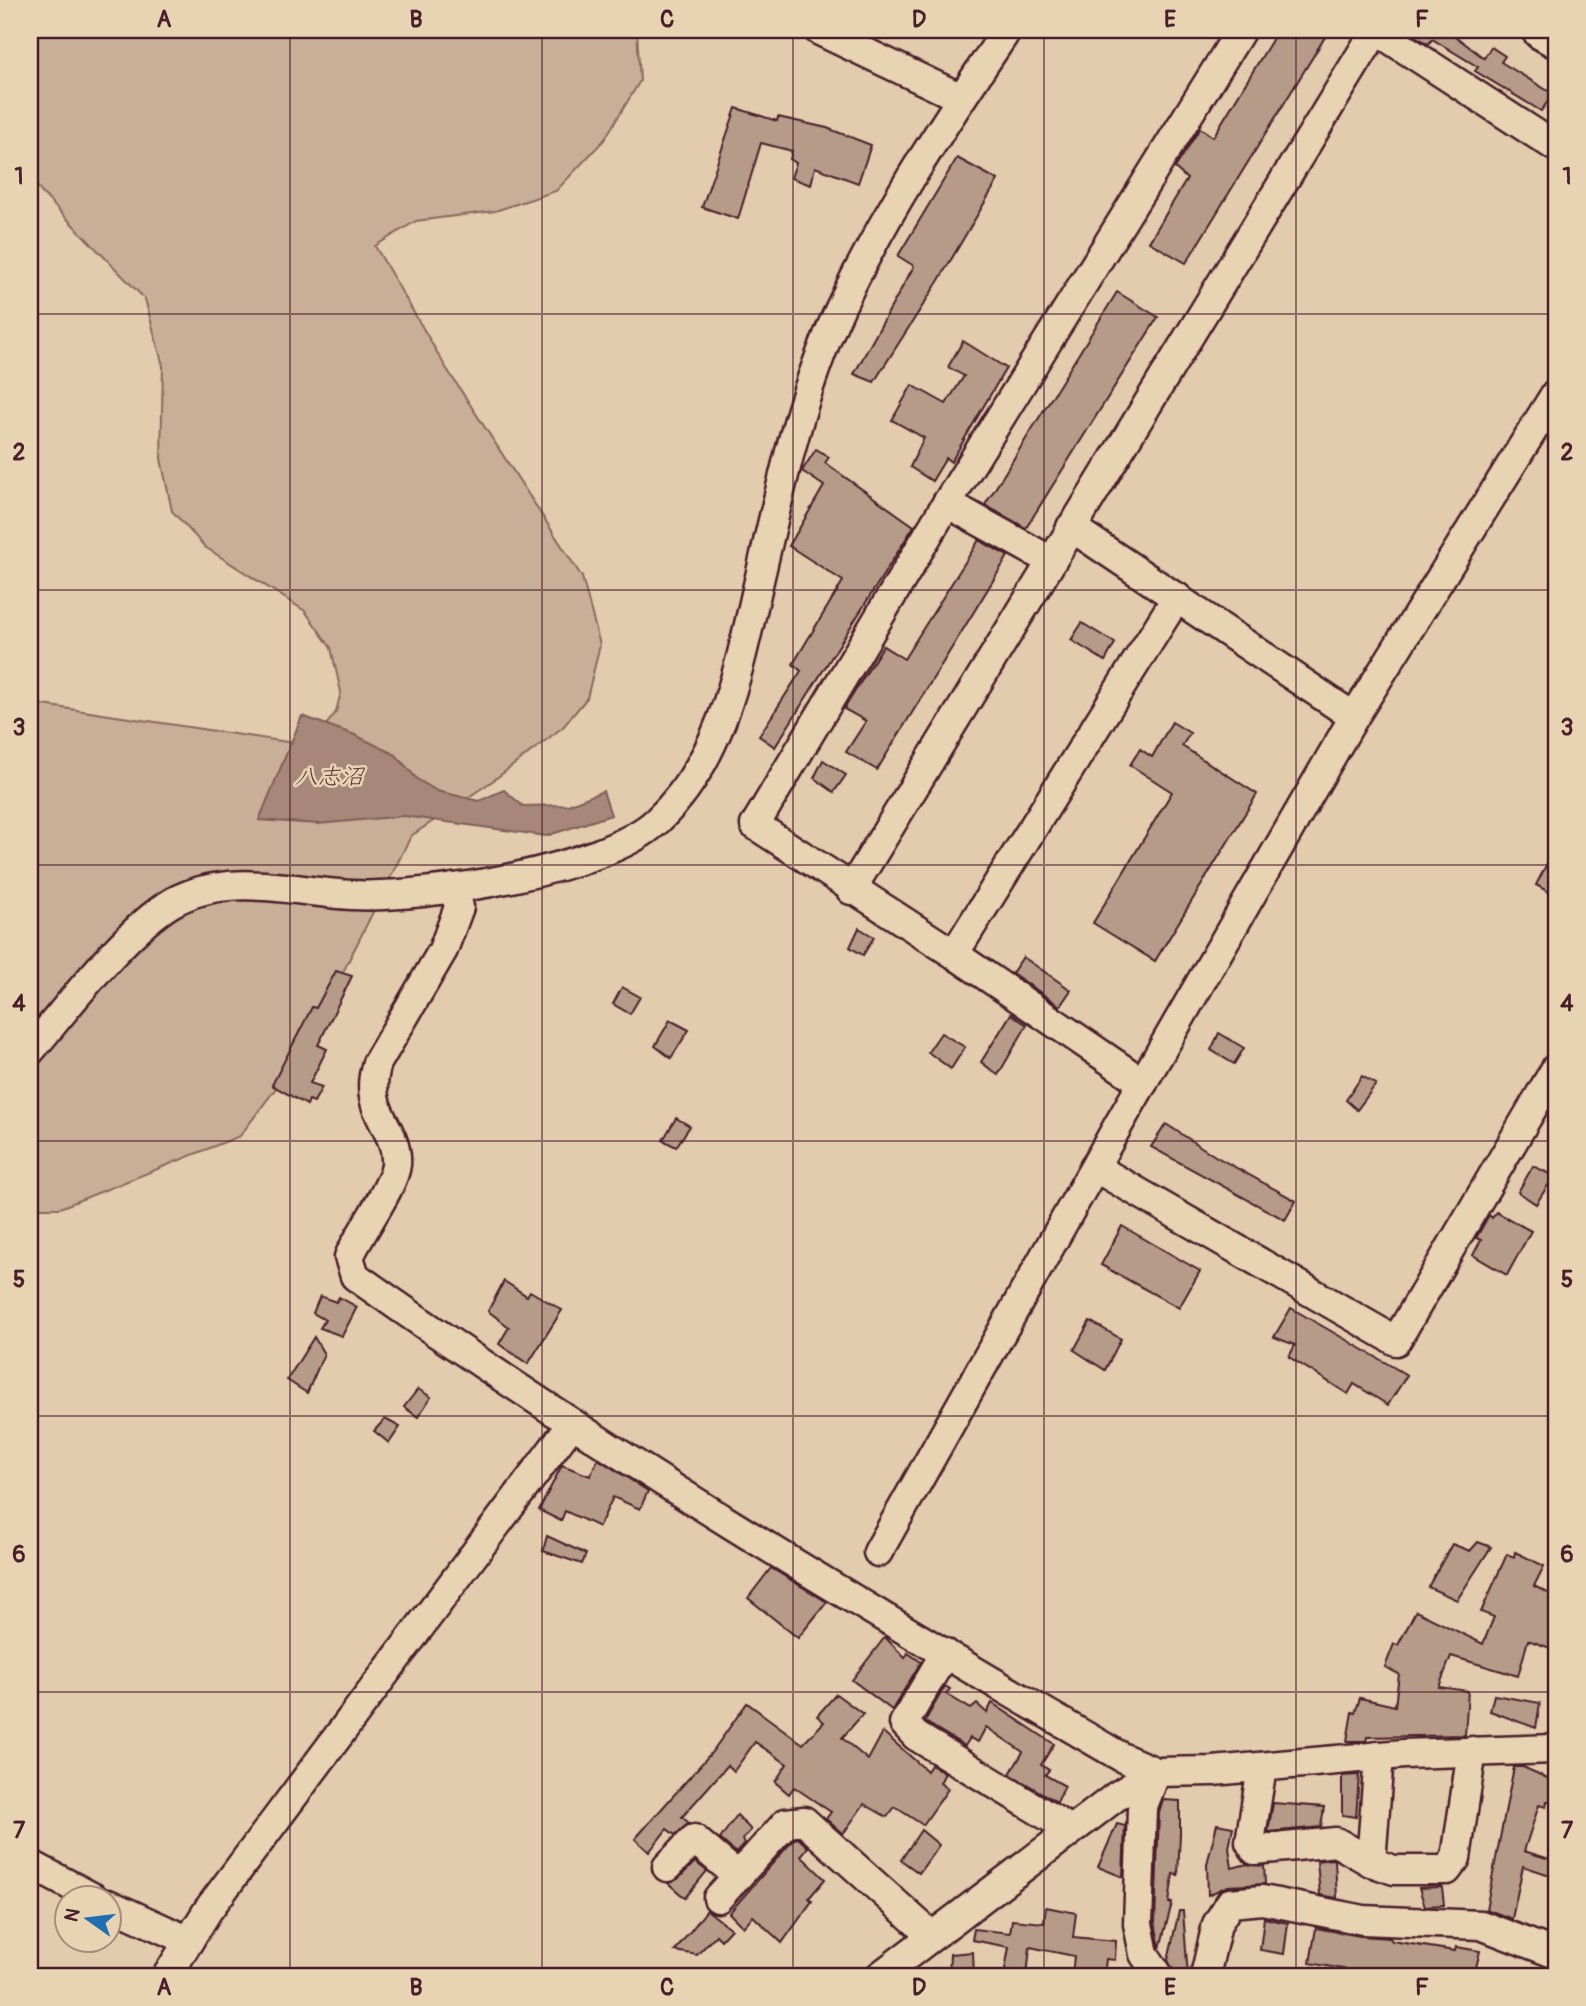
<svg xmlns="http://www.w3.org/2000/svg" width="1586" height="2006" viewBox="0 0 1586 2006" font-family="Pangolin,'Klee One',sans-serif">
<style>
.green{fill:#c9af97;stroke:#8a6761;stroke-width:2}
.water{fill:#a68779;stroke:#815d5a;stroke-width:2}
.building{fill:#b79b89;stroke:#4a1f2b;stroke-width:2}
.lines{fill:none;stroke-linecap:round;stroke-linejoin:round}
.minor-casing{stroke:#4a1f2b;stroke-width:33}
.highway-casing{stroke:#4a1f2b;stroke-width:44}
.minor{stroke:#e8d3b2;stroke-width:28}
.highway{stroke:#e8d3b2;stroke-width:38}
.grid{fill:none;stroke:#4a1f2b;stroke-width:2;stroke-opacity:0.55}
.labels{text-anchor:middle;stroke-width:5;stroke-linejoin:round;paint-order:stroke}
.water-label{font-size:23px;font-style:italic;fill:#61393e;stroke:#e8d3b2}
.neatline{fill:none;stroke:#4a1f2b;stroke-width:2.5}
.grid-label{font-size:23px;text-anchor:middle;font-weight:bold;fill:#4a1f2b}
</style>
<rect width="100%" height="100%" fill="#e2ccad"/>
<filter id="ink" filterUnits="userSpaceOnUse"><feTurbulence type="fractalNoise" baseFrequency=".0143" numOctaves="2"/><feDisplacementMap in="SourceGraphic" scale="14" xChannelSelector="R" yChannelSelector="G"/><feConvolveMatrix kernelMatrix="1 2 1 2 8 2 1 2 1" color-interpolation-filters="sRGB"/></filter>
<g filter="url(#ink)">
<polygon class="green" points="30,30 637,30 640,81 604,140 556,191 495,211 416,221 375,246 445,366 582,577 600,645 587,698 563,727 494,780 411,836 303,1052 240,1136 60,1208 30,1208 30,703 287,742 319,734 336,712 341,692 331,648 305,611 205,547 172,511 161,459 163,366 145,299 41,192 30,175"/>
<polygon class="water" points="302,716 355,735 396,755 417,779 437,791 479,801 504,790 523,806 568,805 603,791 611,815 546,836 404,816 318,824 259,820"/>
<g class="building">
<polygon points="1278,30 1314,30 1325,37 1186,263 1149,242 1187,179 1175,168 1200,128 1213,137"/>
<polygon points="1415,30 1447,30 1484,58 1491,47 1505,56 1501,62 1553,94 1541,111 1475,71 1478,67 1432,39 1429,44 1415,36 1418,31"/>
<polygon points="736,108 777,121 778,117 827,128 871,145 858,183 815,167 811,185 791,178 796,163 790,159 792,151 761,143 738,219 702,207"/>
<polygon points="957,158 998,180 939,280 874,382 854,374 914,266 898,256"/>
<polygon points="1117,292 1158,317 1026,528 985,505"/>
<polygon points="963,341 1006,368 951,462 946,458 932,481 910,467 924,438 892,420 912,385 946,404 964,376 948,367"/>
<polygon points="816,449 829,457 825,463 914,526 775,747 759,736 801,671 793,664 843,581 789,546 824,486 802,471"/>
<polygon points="979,540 1008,556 877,770 846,752 866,721 844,709 883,646 904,659"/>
<polygon points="1082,623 1115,643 1105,661 1071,640"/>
<polygon points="1172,722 1190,733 1182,746 1257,794 1155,961 1093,923 1172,792 1130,765 1140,749 1152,757"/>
<polygon points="823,760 846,775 834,792 814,778"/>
<polygon points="1556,846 1556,896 1536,885"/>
<polygon points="859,928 874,937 863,955 850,947"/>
<polygon points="1023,957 1071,990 1060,1006 1012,973"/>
<polygon points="336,971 352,976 318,1045 327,1049 310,1083 322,1087 314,1102 309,1100 307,1105 272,1085 312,1007 316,1008"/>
<polygon points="622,987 640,997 630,1014 613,1004"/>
<polygon points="1011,1014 1027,1025 998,1075 981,1062"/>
<polygon points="670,1020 689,1030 671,1058 655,1046"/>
<polygon points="941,1033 965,1047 951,1069 928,1052"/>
<polygon points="1219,1033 1244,1048 1234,1064 1211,1050"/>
<polygon points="1362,1076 1376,1084 1357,1110 1346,1100"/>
<polygon points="676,1118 690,1126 676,1147 663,1140"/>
<polygon points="1166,1124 1215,1156 1296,1201 1285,1220 1151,1147"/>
<polygon points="1533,1166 1554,1176 1536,1204 1518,1192"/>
<polygon points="1496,1212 1531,1231 1507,1275 1473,1255 1481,1240 1476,1238 1489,1215 1492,1218"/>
<polygon points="1122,1226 1200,1271 1179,1308 1101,1265"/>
<polygon points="504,1281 527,1296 530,1291 562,1310 528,1364 499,1344 509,1327 488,1311"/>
<polygon points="320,1296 336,1302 339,1297 357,1307 342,1336 320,1328 325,1320 313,1313"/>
<polygon points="1291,1308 1407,1375 1388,1405 1354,1384 1348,1394 1289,1357 1295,1345 1274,1337"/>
<polygon points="1090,1321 1121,1339 1105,1370 1074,1350"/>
<polygon points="314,1337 324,1354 307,1393 287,1380"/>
<polygon points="418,1389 431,1397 418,1417 404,1407"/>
<polygon points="385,1419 400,1427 389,1443 374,1431"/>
<polygon points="598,1459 648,1491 640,1509 613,1497 599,1527 565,1511 561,1521 539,1510 562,1465 590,1476"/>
<polygon points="547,1536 586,1554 582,1564 543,1551"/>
<polygon points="1478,1542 1491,1547 1457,1600 1428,1587 1452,1544 1470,1551"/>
<polygon points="1515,1552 1544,1566 1534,1586 1556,1597 1556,1650 1528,1640 1518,1676 1451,1656 1439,1687 1468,1691 1465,1735 1367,1737 1366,1741 1347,1741 1352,1712 1355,1713 1360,1698 1395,1706 1399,1674 1385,1667 1394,1644 1398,1645 1416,1611 1483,1644 1494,1617 1481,1612 1507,1554 1514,1557"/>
<polygon points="771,1568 827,1602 798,1638 748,1598"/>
<polygon points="885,1637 905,1658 908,1653 921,1662 892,1710 852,1680"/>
<polygon points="945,1686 950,1689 946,1694 971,1709 977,1704 987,1713 992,1703 1054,1744 1041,1765 1049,1770 1045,1775 1065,1786 1057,1802 1010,1774 1023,1752 986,1727 978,1742 970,1738 965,1746 927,1723 925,1721"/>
<polygon points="836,1694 863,1714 842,1738 868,1760 883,1732 927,1771 931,1765 945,1773 940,1783 948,1789 923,1825 895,1807 887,1817 864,1804 843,1834 826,1819 831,1812 794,1787 789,1794 775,1782 787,1764 755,1742 734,1771 728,1765 682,1817 689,1823 675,1835 667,1829 649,1852 635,1839 712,1752 747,1703 803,1744 824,1722 817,1716"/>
<polygon points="1494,1695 1540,1703 1536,1728 1490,1711"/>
<polygon points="1514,1767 1523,1767 1556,1782 1556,1801 1547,1801 1546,1807 1539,1805 1524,1851 1556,1861 1556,1877 1523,1866 1512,1919 1486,1909"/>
<polygon points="1359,1775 1356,1817 1342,1815 1342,1776"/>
<polygon points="1163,1800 1180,1801 1180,1834 1178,1875 1173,1874 1169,1903 1172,1903 1160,1948 1155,1923 1159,1812"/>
<polygon points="1273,1803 1324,1807 1321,1827 1268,1832"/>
<polygon points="737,1815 751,1830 742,1840 745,1843 736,1853 720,1839"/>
<polygon points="1117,1824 1125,1826 1123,1877 1098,1867"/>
<polygon points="1217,1824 1233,1827 1229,1848 1232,1868 1247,1864 1264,1866 1265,1884 1228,1886 1208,1895 1207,1864"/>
<polygon points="921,1830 939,1845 919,1873 901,1860"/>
<polygon points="798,1838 808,1847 801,1856 825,1879 809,1898 812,1901 782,1943 753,1916 743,1927 729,1913 794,1839"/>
<polygon points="1332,1859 1335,1861 1337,1898 1320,1895 1317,1861"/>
<polygon points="695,1862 707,1871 685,1898 668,1883 678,1879"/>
<polygon points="1442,1887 1444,1905 1425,1906 1419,1888"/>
<polygon points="1046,1907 1076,1913 1073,1937 1116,1941 1115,1960 1106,1959 1104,1976 1072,1976 1074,1956 1030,1947 1027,1976 1004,1976 1009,1947 972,1940 974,1929 1010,1933 1012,1920 1044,1923"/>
<polygon points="707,1910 731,1929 721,1940 716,1935 697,1955 675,1951"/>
<polygon points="1179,1911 1183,1911 1188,1976 1175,1976 1168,1960"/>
<polygon points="1264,1918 1288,1923 1284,1954 1260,1950"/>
<polygon points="1316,1928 1360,1936 1390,1938 1392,1941 1455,1951 1456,1947 1480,1951 1474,1976 1381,1976 1310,1963"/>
<polygon points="973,1952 974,1976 949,1976 950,1954"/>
</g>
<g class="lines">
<g class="minor-casing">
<g id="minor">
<polyline points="818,30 961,98"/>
<polyline points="1376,30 1556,147"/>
<polyline points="947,503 1051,561"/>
<polyline points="1071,527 1354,717"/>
<path d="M454 888 459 907 443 950 377 1063C361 1114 399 1126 396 1165 394 1186 359 1234 349 1257L355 1276C602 1451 861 1606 1123 1758L1156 1772 1213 1771 1404 1754 1556 1749"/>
<polyline points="851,890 1376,30"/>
<polyline points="954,954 1177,597"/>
<path d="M30 1051C68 1007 125 930 173 902 229 871 293 892 352 895 424 899 605 870 657 821 726 757 741 656 762 568 781 486 799 402 833 324 878 222 945 122 1007 30"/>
<polyline points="1143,1083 954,954 755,825 947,503 1241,30"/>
<polyline points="1096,1168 1396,1341 1556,1068"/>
<polyline points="878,1552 1120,1122 1354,717 1556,393"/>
<polyline points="945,1653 904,1723 916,1736 1071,1830"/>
<polyline points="1262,1767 1250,1842 1255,1850 1336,1842 1371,1862 1394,1870 1447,1870 1456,1858 1472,1751"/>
<polyline points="1156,1772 1142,1809 1138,1924 1144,1954 1159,1976"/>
<polyline points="1371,1862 1379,1756"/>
<polyline points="30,1864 94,1898"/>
<polyline points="667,1867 694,1839 738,1876"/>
<polyline points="718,1898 786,1823 804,1821 932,1936"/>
<polyline points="108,1904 189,1941"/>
<polyline points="167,1976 208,1910 571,1425"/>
<polyline points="880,1976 1118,1795 1156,1772"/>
<polyline points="1205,1976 1217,1924 1230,1903 1262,1900 1363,1920 1481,1925 1556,1954"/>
</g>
</g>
<g class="highway-casing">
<polyline id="highway" points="1542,30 1556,38"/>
</g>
<use href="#minor" class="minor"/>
<use href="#highway" class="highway"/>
</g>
</g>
<path class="grid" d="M290 30V1976M542 30V1976M793 30V1976M1044 30V1976M1296 30V1976M30 314H1556M30 590H1556M30 865H1556M30 1141H1556M30 1416H1556M30 1692H1556"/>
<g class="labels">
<g class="water-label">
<text x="329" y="784">八志沼</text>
</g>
</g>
<rect width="1586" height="2006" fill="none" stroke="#e8d3b2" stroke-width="77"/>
<g transform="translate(88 1919) rotate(284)"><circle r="33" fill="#e8d3b2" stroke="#a98b7c" stroke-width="2"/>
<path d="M0-5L12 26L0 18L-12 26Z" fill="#1f6fb2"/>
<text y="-10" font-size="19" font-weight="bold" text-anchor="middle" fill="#4a1f2b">N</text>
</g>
<rect x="38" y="38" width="1510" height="1930" class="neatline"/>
<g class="grid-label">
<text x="164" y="27">A</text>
<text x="416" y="27">B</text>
<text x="667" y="27">C</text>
<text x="919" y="27">D</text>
<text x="1170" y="27">E</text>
<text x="1422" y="27">F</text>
<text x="19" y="184">1</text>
<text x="1567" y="184">1</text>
<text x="19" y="460">2</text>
<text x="1567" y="460">2</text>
<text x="19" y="735">3</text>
<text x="1567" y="735">3</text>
<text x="19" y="1011">4</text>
<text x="1567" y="1011">4</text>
<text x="19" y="1287">5</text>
<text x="1567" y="1287">5</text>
<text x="19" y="1562">6</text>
<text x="1567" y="1562">6</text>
<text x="19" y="1838">7</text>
<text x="1567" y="1838">7</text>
<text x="164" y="1995">A</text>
<text x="416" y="1995">B</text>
<text x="667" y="1995">C</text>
<text x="919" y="1995">D</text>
<text x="1170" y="1995">E</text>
<text x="1422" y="1995">F</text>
</g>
</svg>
